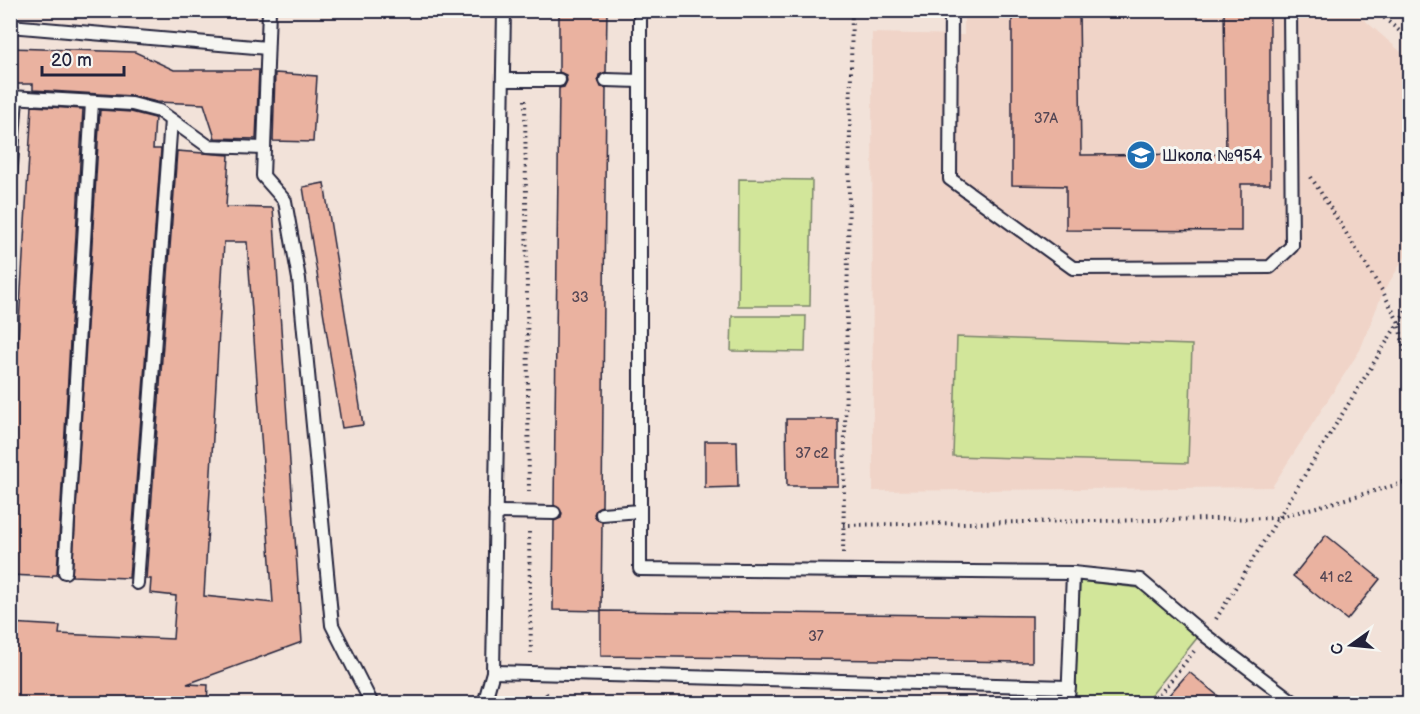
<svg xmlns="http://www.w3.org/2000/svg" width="1420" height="714" viewBox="0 0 1420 714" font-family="'Balsamiq Sans',sans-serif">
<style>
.built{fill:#f0d4c8}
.green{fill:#d2e69a;stroke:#7a846a;stroke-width:1.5}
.building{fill:#eab2a0;stroke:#22223b;stroke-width:1.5;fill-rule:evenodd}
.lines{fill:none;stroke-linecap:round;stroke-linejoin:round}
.service-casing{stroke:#22223b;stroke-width:16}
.path{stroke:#22223b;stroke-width:4;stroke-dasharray:1.5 4.5;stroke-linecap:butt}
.service{stroke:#f6f6f2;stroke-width:12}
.labels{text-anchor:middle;stroke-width:6;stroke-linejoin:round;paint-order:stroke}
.number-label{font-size:14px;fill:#544654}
.poi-label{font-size:16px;fill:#22223b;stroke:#f6f6f2;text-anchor:start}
</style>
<rect width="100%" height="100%" fill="#f2e2d9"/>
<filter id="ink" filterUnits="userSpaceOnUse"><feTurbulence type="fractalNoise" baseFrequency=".0167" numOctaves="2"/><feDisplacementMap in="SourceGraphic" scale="12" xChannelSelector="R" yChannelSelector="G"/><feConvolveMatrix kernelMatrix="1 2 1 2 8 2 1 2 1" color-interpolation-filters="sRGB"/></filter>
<g filter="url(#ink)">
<polygon class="built" points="964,10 1353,10 1409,59 1409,251 1383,292 1360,350 1272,487 873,491 872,33 964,35"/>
<g class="green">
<polygon points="739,179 812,180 810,306 738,306"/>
<polygon points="732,316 806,316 805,352 731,351"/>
<polygon points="957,337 1192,345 1188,463 953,456"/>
<polygon points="1080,581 1139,588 1197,638 1145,703 1075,703"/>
</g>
<g class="building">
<polygon points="559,10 607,10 606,72 599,75 598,80 601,87 606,88 602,506 597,508 594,514 596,519 602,522 601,611 553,610 554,521 561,518 562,513 554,505 559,88 564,87 567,81 566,75 559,72"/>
<polygon points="1012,10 1079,10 1081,155 1226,154 1224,10 1270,10 1270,184 1241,184 1241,231 1066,230 1066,186 1012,185"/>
<polygon points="10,48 135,52 174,70 259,70 256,139 215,138 204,104 157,102 132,96 33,90 33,84 10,84"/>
<polygon points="275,73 317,76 313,142 273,141"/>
<polygon points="32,106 83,109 57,575 53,575 52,577 10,575 10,474"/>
<polygon points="100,110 131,112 155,118 153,149 161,149 129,578 72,576"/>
<path d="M177 151 229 155 226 207 273 208 302 642 187 684 208 685 207 704H10V623L60 626 59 634 173 639 176 596 150 593 151 579H146ZM224 242H247L273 603 204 596Z"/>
<polygon points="324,183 363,425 342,428 303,187"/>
<polygon points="786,419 838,419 838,486 787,486"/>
<polygon points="705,441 737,441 738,487 705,488"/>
<polygon points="1326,535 1380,579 1347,620 1293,576"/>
<polygon points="601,611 1032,616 1032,662 601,656"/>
<polygon points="1189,672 1228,704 1161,704"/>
</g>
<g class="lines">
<g class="service-casing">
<g id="service">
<polyline points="269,10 263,176 285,201 299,279 332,625 372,704"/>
<polyline points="640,10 640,569 1073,573"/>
<polyline points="911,10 951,10"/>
<polyline points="951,11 950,179 1073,268 1270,267 1292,246 1290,10"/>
<polyline points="10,26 267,48"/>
<polyline points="503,80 559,80"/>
<polyline points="606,80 640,81"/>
<polyline points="10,97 132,104 159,111 208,146 264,148"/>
<polyline points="10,180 16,98"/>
<polyline points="495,512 554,513"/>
<polyline points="602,514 640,511"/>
<polyline points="65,572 92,102"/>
<polyline points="137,583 171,120"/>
<polyline points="493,672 1069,687"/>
<polyline points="484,704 493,672 504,10"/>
<polyline points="1068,704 1073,573 1140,580 1206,636 1296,704"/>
</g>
</g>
<g class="path">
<polyline points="1375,10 1410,40"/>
<polyline points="525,100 529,494"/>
<polyline points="1311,177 1383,292 1398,321 1410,374"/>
<polyline points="843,525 1277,518 1410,481"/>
<polyline points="529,532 531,653"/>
<polyline points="843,553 852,10"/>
<polyline points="1216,619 1410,304"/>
<polyline points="546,693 553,704"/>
<polyline points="522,704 525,693"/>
<polyline points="1152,704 1195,650"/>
</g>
<use href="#service" class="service"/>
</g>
</g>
<defs>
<g id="school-disc" transform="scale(1.5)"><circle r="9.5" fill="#1f6fb2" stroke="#f6f6f2"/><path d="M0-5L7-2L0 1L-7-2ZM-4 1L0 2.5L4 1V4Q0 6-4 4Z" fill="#fff"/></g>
</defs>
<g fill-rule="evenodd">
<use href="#school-disc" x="1141" y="155"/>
</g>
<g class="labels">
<g class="number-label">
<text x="1046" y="123">37А</text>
<text x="580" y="302">33</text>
<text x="812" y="458">37 с2</text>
<text x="1336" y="582">41 с2</text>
<text x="816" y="641">37</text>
</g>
<g class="poi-label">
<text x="1162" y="161">Школа №954</text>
</g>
</g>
<rect width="1420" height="714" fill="none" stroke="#f6f6f2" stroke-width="36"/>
<rect x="18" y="18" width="1384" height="678" fill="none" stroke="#22223b" stroke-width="2" filter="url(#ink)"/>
<g transform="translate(1351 645) rotate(255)" stroke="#f6f6f2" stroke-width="4.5" paint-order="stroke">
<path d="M0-4.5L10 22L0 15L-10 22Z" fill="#22223b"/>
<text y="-9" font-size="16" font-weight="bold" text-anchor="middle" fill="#22223b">С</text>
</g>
<path d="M42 66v9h82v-9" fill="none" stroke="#22223b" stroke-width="3"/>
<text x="51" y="66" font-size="18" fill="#22223b" stroke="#f6f6f2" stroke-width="4.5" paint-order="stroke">20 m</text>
</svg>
